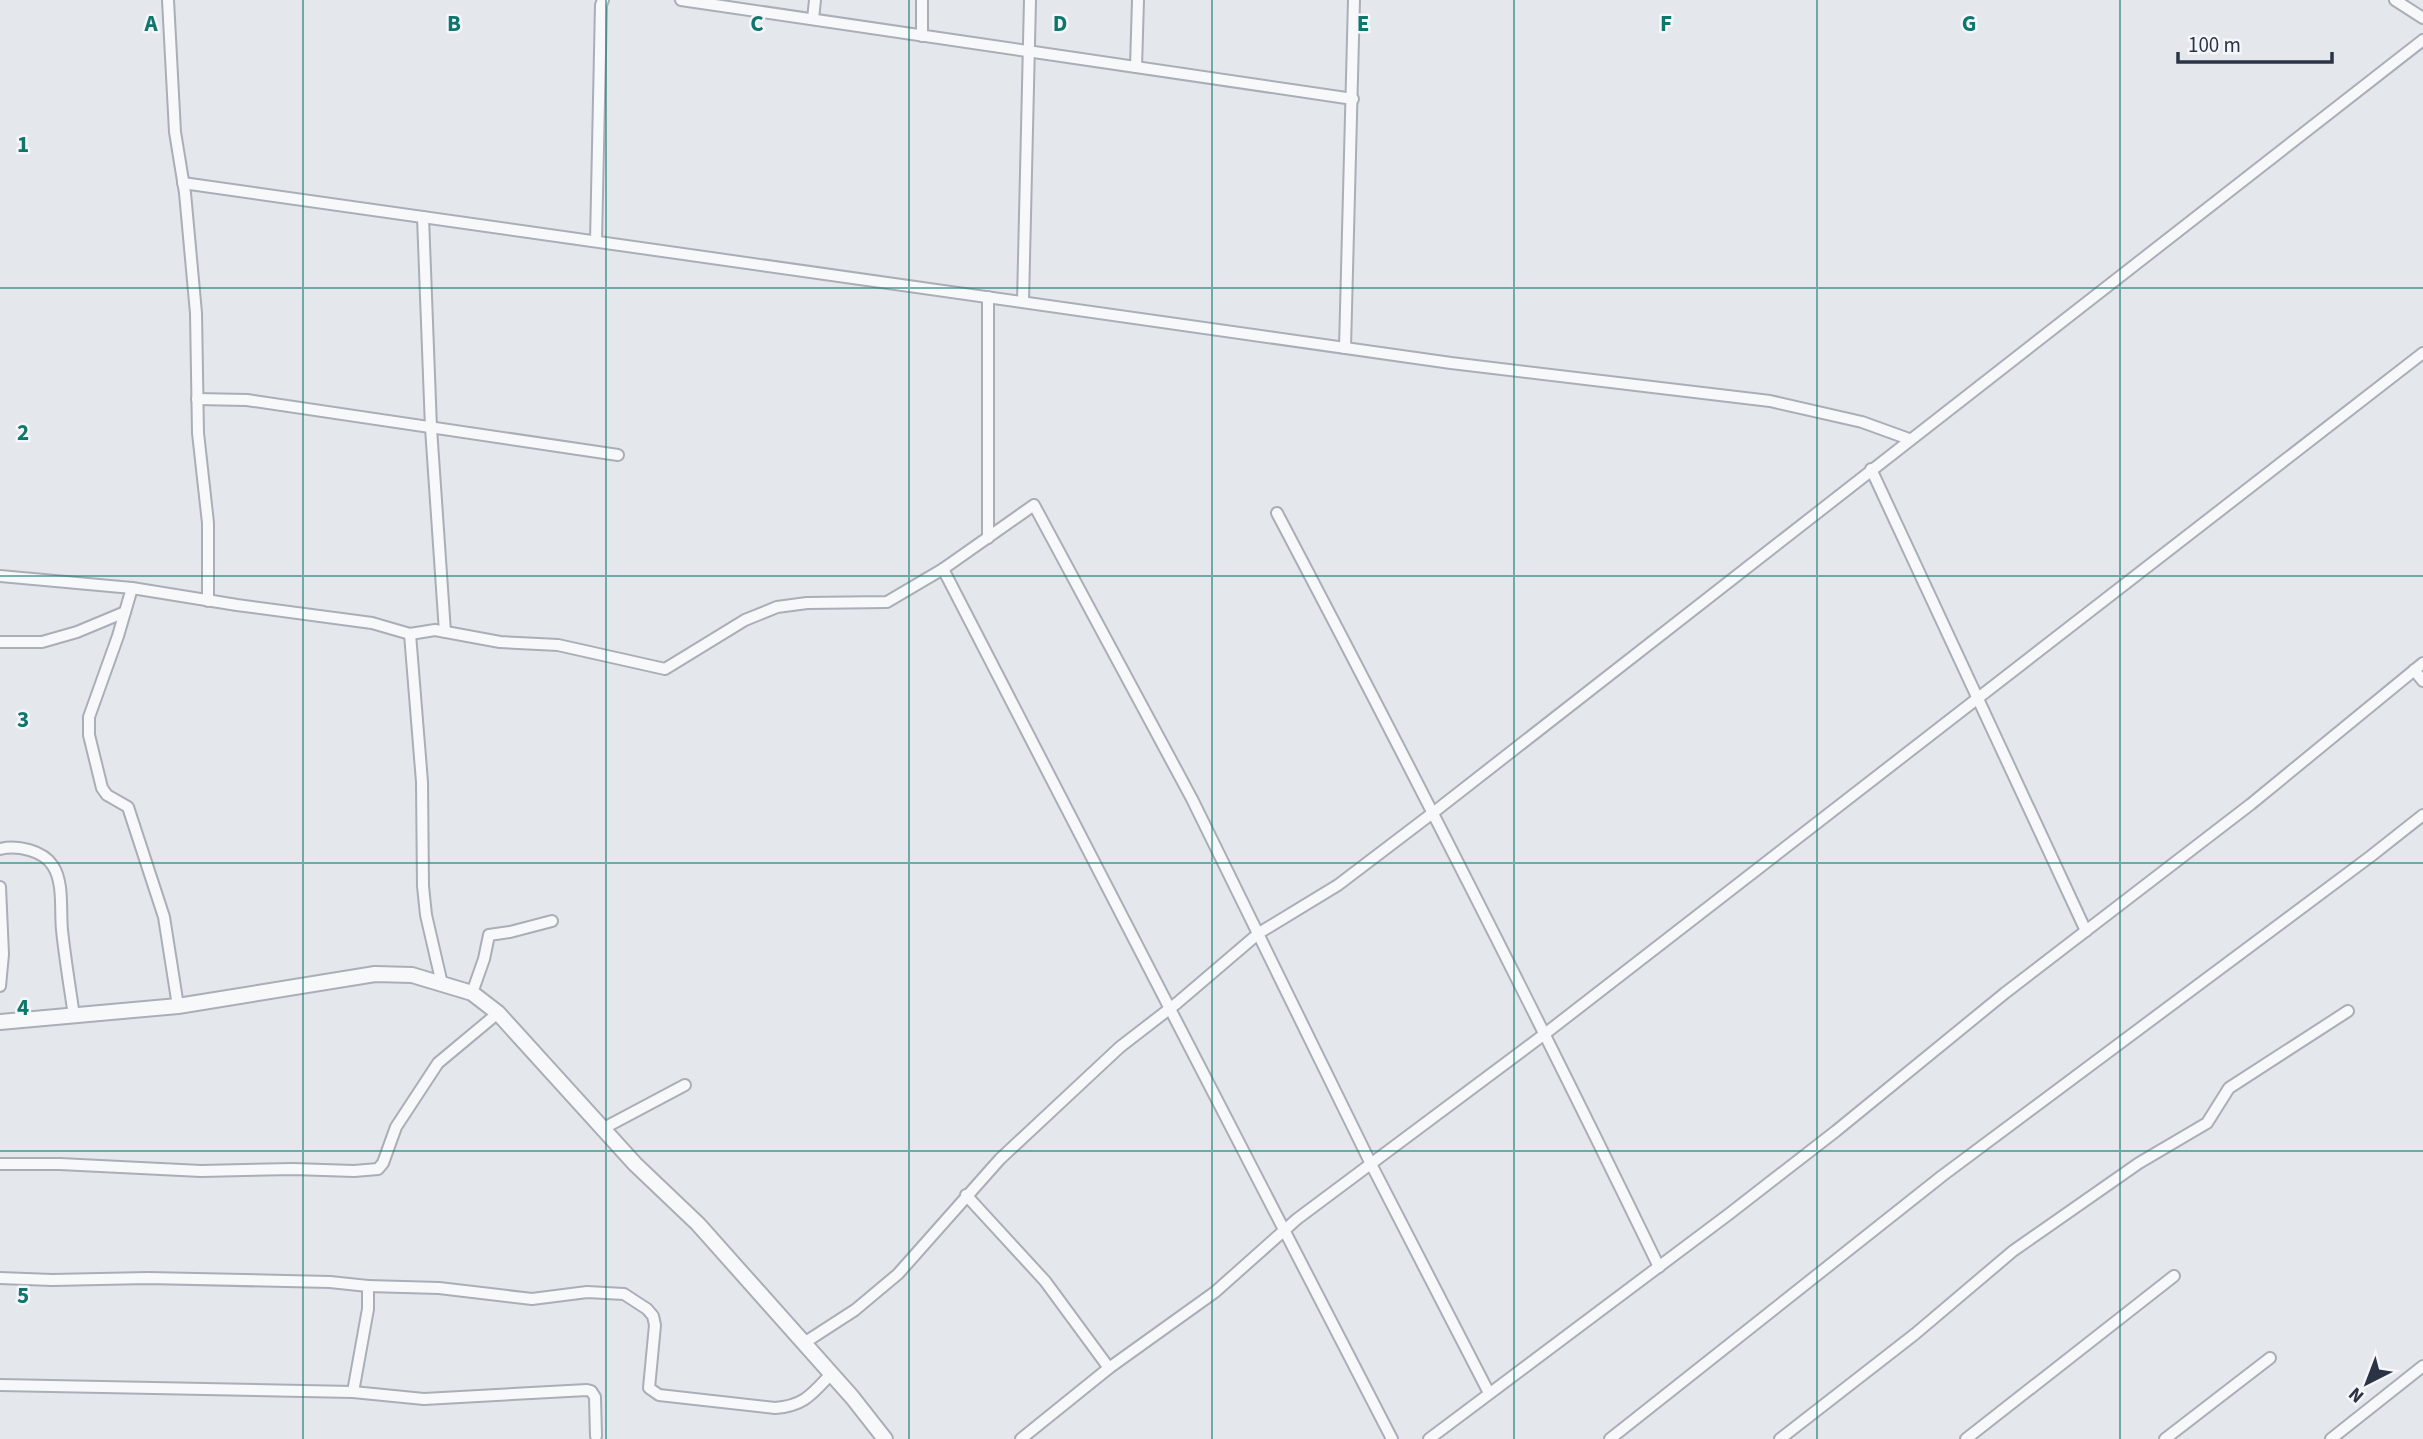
<svg xmlns="http://www.w3.org/2000/svg" width="2423" height="1439" viewBox="0 0 2423 1439" font-family="'Source Sans 3',sans-serif">
<style>
.lines{fill:none;stroke-linecap:round;stroke-linejoin:round}
.minor-casing{stroke:#a9aeb7;stroke-width:14}
.tertiary-casing{stroke:#a9aeb7;stroke-width:18}
.minor{stroke:#f7f8fa;stroke-width:10}
.tertiary{stroke:#f7f8fa;stroke-width:14}
.grid{fill:none;stroke:#0f766e;stroke-width:2;stroke-opacity:0.55}
.grid-label{font-size:23px;text-anchor:middle;font-weight:bold;fill:#0f766e;stroke:#f4f6f9;stroke-width:5;stroke-linejoin:round;paint-order:stroke}
</style>
<rect width="100%" height="100%" fill="#e4e7ec"/>
<g class="lines">
<g class="minor-casing">
<g id="minor">
<polyline points="168,0 175,132 185,193 196,313 198,433 208,523 208,601"/>
<polyline points="681,0 1353,99"/>
<polyline points="2395,0 2423,18"/>
<polyline points="813,19 815,0"/>
<polyline points="922,36 922,0"/>
<polyline points="1136,67 1138,0"/>
<polyline points="183,183 1451,363 1770,401 1862,422 1909,439"/>
<polyline points="423,217 431,428 445,632"/>
<polyline points="596,241 601,5 603,0"/>
<polyline points="988,297 988,538"/>
<polyline points="1023,302 1030,0"/>
<polyline points="1345,348 1354,0"/>
<polyline points="197,399 247,400 618,455"/>
<polyline points="1871,469 2086,931"/>
<path d="M1277 513C1408 762 1536 1013 1659 1267"/>
<polyline points="943,569 1392,1439"/>
<polyline points="0,576 132,588 237,605 372,623 410,634 435,630 500,642 558,645 665,669 745,620 777,607 807,603 887,602 943,569 1034,505 1192,799 1371,1164 1489,1393"/>
<polyline points="132,588 118,636 89,717 89,735 102,788 107,795 128,807 164,917 178,1006"/>
<polyline points="410,634 422,782 423,886 426,915 442,984"/>
<polyline points="0,642 42,642 77,632 125,612"/>
<polyline points="2414,670 2423,681"/>
<path d="M0 849C17 845 43 850 53 866 64 883 60 911 62 930 65 959 70 988 74 1016"/>
<polyline points="0,887 3,954 0,986"/>
<polyline points="472,993 484,959 489,935 510,932 552,921"/>
<polyline points="604,1128 685,1085"/>
<polyline points="0,1164 60,1164 201,1171 293,1169 354,1171 378,1169 383,1163 396,1127 438,1063 498,1013"/>
<polyline points="966,1195 1045,1281 1109,1368"/>
<polyline points="0,1278 52,1280 148,1278 330,1282 368,1286 368,1309 353,1392"/>
<path d="M368 1286 439 1288 532 1299 587 1292 624 1294 647 1309 653 1316 655 1325 649 1388 659 1395 775 1408C804 1406 812 1394 831 1374"/>
<polyline points="804,1343 855,1310 898,1274 1000,1159 1120,1047 1177,1003 1259,933 1338,885 1434,812 2423,40"/>
<polyline points="0,1385 353,1392 424,1399 587,1390 591,1391 595,1397 596,1436"/>
<polyline points="1021,1439 1109,1368 1215,1292 1297,1219 1546,1033 2423,353"/>
<polyline points="1429,1439 1729,1214 1836,1131 2005,993 2251,804 2423,663"/>
<polyline points="1610,1439 1942,1176 2371,856 2423,815"/>
<polyline points="1780,1439 1915,1334 2013,1251 2139,1163 2207,1123 2229,1088 2348,1011"/>
<polyline points="1966,1439 2174,1276"/>
<polyline points="2165,1439 2270,1358"/>
<polyline points="2331,1439 2423,1366"/>
</g>
</g>
<g class="tertiary-casing">
<polyline id="tertiary" points="0,1022 178,1006 375,974 412,975 472,993 498,1013 635,1164 698,1224 852,1397 885,1439"/>
</g>
<use href="#minor" class="minor"/>
<use href="#tertiary" class="tertiary"/>
</g>
<path class="grid" d="M303 0V1439M606 0V1439M909 0V1439M1212 0V1439M1514 0V1439M1817 0V1439M2120 0V1439M0 288H2423M0 576H2423M0 863H2423M0 1151H2423"/>
<g class="grid-label">
<text x="151" y="31">A</text>
<text x="454" y="31">B</text>
<text x="757" y="31">C</text>
<text x="1060" y="31">D</text>
<text x="1363" y="31">E</text>
<text x="1666" y="31">F</text>
<text x="1969" y="31">G</text>
<text x="23" y="152">1</text>
<text x="23" y="440">2</text>
<text x="23" y="727">3</text>
<text x="23" y="1015">4</text>
<text x="23" y="1303">5</text>
</g>
<g transform="translate(2367 1383) rotate(222)" stroke="#f4f6f9" stroke-width="5" paint-order="stroke">
<path d="M0-5L12 26L0 18L-12 26Z" fill="#2b3445"/>
<text y="-10" font-size="19" font-weight="bold" text-anchor="middle" fill="#2b3445">N</text>
</g>
<path d="M2178 52v10h154v-10" fill="none" stroke="#2b3445" stroke-width="3.5"/>
<text x="2188" y="52" font-size="21" fill="#2b3445" stroke="#f4f6f9" stroke-width="5" paint-order="stroke">100 m</text>
</svg>
